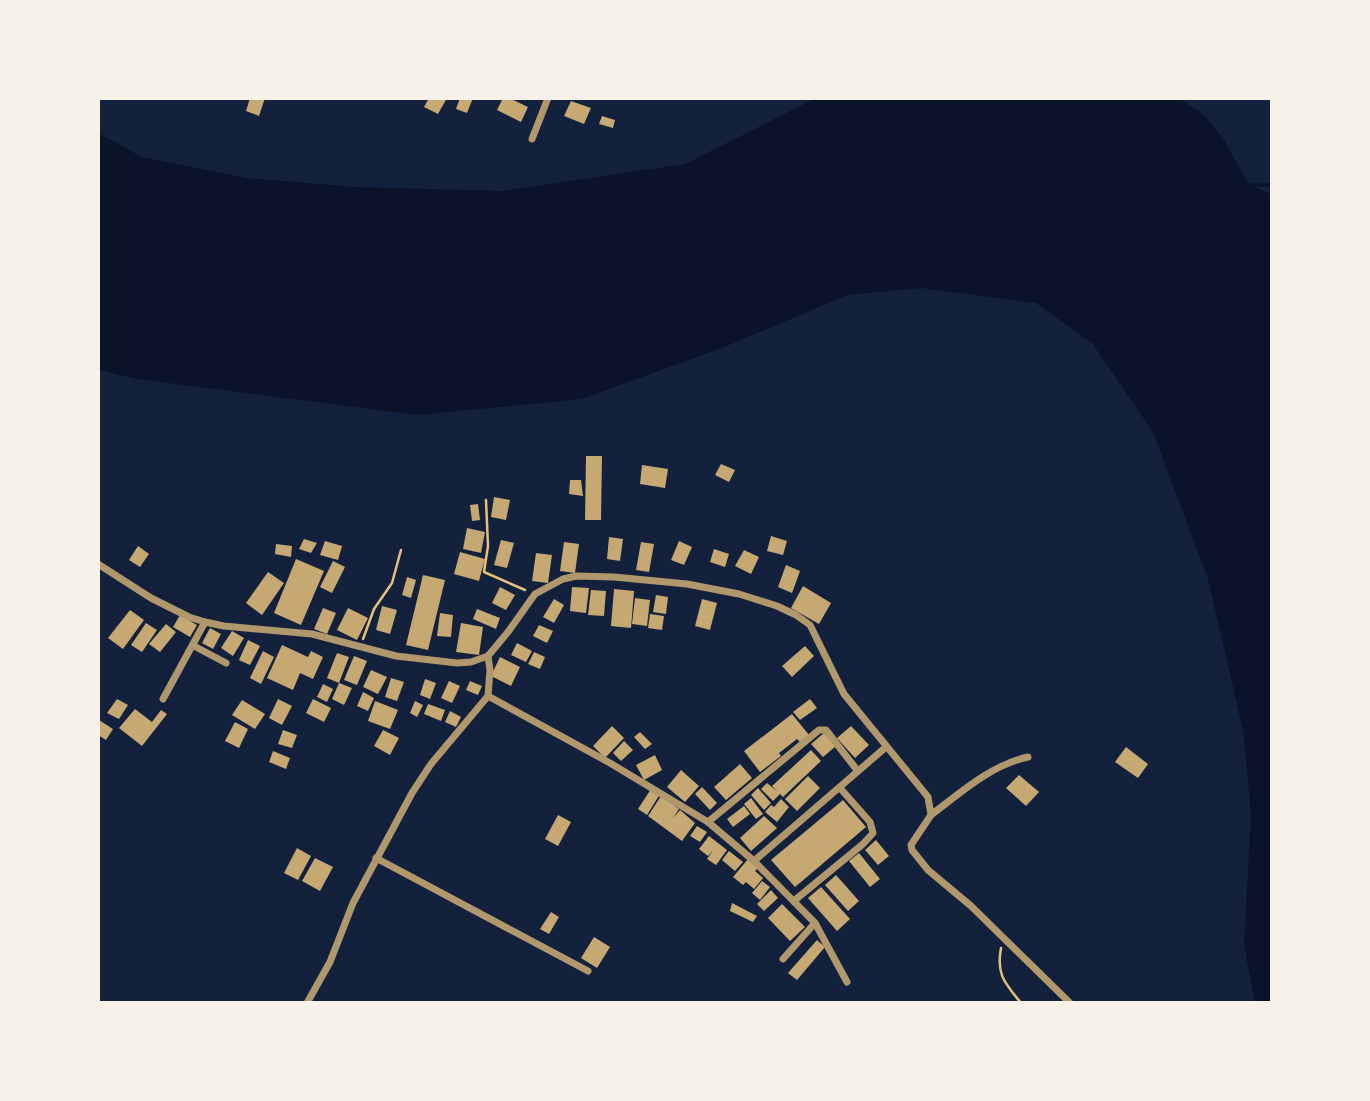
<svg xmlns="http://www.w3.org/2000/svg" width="1370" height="1101" viewBox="0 0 1370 1101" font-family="'Varela Round',sans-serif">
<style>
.water{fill:#0b132b}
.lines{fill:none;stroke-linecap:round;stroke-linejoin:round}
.stream{stroke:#0b132b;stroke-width:3.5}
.building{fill:#c6a872}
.path{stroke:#e5c07b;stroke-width:2.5}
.minor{stroke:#b1986c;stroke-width:7}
</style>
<rect width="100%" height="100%" fill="#14213d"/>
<polygon class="water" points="816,98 1178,98 1202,113 1223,138 1249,185 1272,194 1272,1003 1255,1003 1244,945 1251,814 1243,730 1208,579 1153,432 1092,343 1036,303 921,288 847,295 727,346 582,399 416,415 137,379 98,370 98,133 142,157 247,178 355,187 502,191 685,164"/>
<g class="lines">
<polyline class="stream" points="1249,185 1272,185"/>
</g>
<g class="building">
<polygon points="250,98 265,98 259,116 246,111"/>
<polygon points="429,98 447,98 438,114 424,107"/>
<polygon points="460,98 473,98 467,113 456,109"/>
<polygon points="503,98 509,98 528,107 521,122 497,110"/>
<polygon points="571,101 591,108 584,124 564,116"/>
<polygon points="602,116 615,120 613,128 599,124"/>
<polygon points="586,456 602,456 601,520 585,520"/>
<polygon points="721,464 735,470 729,482 715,475"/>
<polygon points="642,465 668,469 665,488 640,484"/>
<polygon points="570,480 581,480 583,496 569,494"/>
<polygon points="494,497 510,500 506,520 491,517"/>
<polygon points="478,504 480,520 472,521 470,505"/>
<polygon points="467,528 485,532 481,553 463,549"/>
<polygon points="771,536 787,541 783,555 767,551"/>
<polygon points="609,537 623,539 620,561 607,559"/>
<polygon points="304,539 317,543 311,553 299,549"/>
<polygon points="501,540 514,543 507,568 494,565"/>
<polygon points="325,541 342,546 338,560 320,555"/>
<polygon points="679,541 692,547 684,565 671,560"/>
<polygon points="564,542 579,544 575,573 560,571"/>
<polygon points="641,542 654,544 649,572 636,570"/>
<polygon points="276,544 292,546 291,557 275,554"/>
<polygon points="138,546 149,554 140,567 129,560"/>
<polygon points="714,549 729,554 725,567 710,562"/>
<polygon points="744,550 759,557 751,574 735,566"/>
<polygon points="460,552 485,559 479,581 454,574"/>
<polygon points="536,553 552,555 548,583 532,581"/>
<polygon points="296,559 324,571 301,625 274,613"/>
<polygon points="333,561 345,567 332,593 320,587"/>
<polygon points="786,565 800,571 792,593 778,587"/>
<polygon points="268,572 284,583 262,615 246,603"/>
<polygon points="423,575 445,580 428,650 406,645"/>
<polygon points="407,577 416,580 411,598 402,595"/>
<polygon points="803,586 831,603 819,624 791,608"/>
<polygon points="500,587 515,595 506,610 492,603"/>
<polygon points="572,587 589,588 586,613 570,611"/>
<polygon points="614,589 634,591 631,628 611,626"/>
<polygon points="591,590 606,591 604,616 588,615"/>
<polygon points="656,595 668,597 666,614 653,612"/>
<polygon points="635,598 650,600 647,626 632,624"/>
<polygon points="554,599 564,605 554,623 543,617"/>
<polygon points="702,599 717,603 710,630 695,626"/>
<polygon points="382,606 397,610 390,634 376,630"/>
<polygon points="323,608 336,613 327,634 314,629"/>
<polygon points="348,608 368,618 357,640 337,630"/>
<polygon points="477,609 500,618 496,629 473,619"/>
<polygon points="130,610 144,620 123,649 108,638"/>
<polygon points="440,613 453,615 451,637 437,636"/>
<polygon points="650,614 664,616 662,630 648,628"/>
<polygon points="180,615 197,625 190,637 173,627"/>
<polygon points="146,623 157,630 142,652 131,645"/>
<polygon points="461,623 483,627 479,655 456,652"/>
<polygon points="166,624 176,632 160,652 149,644"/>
<polygon points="539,625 553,631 547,643 533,636"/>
<polygon points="210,628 221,634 213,649 202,643"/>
<polygon points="232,631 244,638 233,656 221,648"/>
<polygon points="248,640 260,646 250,665 239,660"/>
<polygon points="517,643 532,651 526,662 511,655"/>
<polygon points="282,645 308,657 311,651 323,657 313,679 300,673 293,690 267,678"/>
<polygon points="805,646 814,656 792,677 782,666"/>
<polygon points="263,651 274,657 261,684 250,678"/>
<polygon points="534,652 545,657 540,669 528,664"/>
<polygon points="337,653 349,657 339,683 327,678"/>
<polygon points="354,656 367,661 357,685 344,680"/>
<polygon points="500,657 520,667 511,686 491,676"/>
<polygon points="371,670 387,677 378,694 363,687"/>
<polygon points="391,678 404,682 397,701 385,697"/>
<polygon points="425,679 436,683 430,699 420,695"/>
<polygon points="449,681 460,686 452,703 441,698"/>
<polygon points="470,681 482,686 478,695 466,690"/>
<polygon points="339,683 352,688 344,705 332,699"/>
<polygon points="323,684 333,689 327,702 317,697"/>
<polygon points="363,692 374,698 368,711 357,706"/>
<polygon points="117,699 128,705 119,719 107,713"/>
<polygon points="278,699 292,706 282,725 269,718"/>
<polygon points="313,699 331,708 324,722 306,713"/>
<polygon points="810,699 817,708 800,720 793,712"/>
<polygon points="242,700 265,714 255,729 232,715"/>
<polygon points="375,701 398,710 390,729 368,721"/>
<polygon points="415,701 423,705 417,717 410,713"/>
<polygon points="428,704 445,710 441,721 424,714"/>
<polygon points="135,709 152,722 161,710 167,714 142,746 119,728"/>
<polygon points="450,711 461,717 456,727 445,722"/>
<polygon points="792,714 809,735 801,743 797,739 779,753 781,756 760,772 744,751"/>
<polygon points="99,720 113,729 106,740 98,735"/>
<polygon points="235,722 248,729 239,748 225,741"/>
<polygon points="612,726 624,738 605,758 593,746"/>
<polygon points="851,726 869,745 855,758 837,738"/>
<polygon points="283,730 297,735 292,748 278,744"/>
<polygon points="383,730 399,738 390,755 374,746"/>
<polygon points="640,732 652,744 645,749 634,737"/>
<polygon points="824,733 836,746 823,757 811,744"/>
<polygon points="624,741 633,750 621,761 613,753"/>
<polygon points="1126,747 1148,764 1138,778 1115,762"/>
<polygon points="811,750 821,761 783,797 780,794 773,801 761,789 767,783 778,792 772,786"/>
<polygon points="273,751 290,758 286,769 269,762"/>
<polygon points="655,755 662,770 644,780 636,765"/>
<polygon points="740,764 752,778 726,800 714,787"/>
<polygon points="681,770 699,786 685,802 667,787"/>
<polygon points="1019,775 1039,792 1026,806 1006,788"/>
<polygon points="808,776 820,788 797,811 785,799"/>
<polygon points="702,787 717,803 710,810 695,794"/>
<polygon points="758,788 771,803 764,810 751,795"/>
<polygon points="651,789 660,794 647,815 638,809"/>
<polygon points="661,796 669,802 665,809 669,802 679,809 673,818 680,810 695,823 682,841 648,816"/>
<polygon points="751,798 763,814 756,819 744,804"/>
<polygon points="781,799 789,807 777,822 765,812 771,805 774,807"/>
<polygon points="843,800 866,827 795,887 771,860"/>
<polygon points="744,806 750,814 733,827 727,819"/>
<polygon points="558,815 571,822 558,846 545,839"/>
<polygon points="764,816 777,828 751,851 740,838"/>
<polygon points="697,826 707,832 700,842 690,836"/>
<polygon points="709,836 727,850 716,865 707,859 713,850 708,856 699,849"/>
<polygon points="876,840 889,856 878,865 865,850"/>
<polygon points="297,848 311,856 298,880 284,873"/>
<polygon points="729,851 743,862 735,871 722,860"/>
<polygon points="859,853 880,879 870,887 849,861"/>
<polygon points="315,858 333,867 320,891 302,881"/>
<polygon points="748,859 758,868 755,871 763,878 754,889 746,882 743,885 733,877"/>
<polygon points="836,875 859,901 848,911 825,885"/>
<polygon points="762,881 770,887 760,900 752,893"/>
<polygon points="821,887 850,919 837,931 808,898"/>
<polygon points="771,890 778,898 764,911 757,904"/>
<polygon points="732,903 757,916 753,922 730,911"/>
<polygon points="782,904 805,927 790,941 768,918"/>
<polygon points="551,912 559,917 549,934 540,929"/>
<polygon points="594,937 610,947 597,968 581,958"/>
<polygon points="817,940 825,947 797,980 788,973"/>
</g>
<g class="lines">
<g class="path">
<polyline points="486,500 488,546 484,572 525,590"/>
<polyline points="363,639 374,609 392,583 401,550"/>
<path d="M1001 948C996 975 1005 983 1021 1003"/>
</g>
<g class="minor">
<polyline points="532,139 548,98"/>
<polyline points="98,564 151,598 189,617 205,622 224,626 312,634 396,656 457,663 471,662 488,656 508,632 535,594 563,579 576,576 614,577 687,584 739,594 777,606 796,615 810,625 844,694 928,797 931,815 911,845 912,850 928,870 971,906 1070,1003"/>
<polyline points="194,646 226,663"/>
<polyline points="488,656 490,670 488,696 610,763 708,822 754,861 815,923 847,982"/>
<polyline points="163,699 205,622"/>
<path d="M931 815C960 793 991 765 1028 757"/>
<polyline points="708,822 819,730 826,730 857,770"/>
<polyline points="376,858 588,971"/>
<polyline points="754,861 886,747"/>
<polyline points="795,900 863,844 873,833 870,822 840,788"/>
<polyline points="783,959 815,923"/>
<polyline points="307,1003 330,962 353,903 412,793 431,764 488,696"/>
</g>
</g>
<rect width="1370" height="1101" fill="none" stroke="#f6f1e7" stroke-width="200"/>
</svg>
